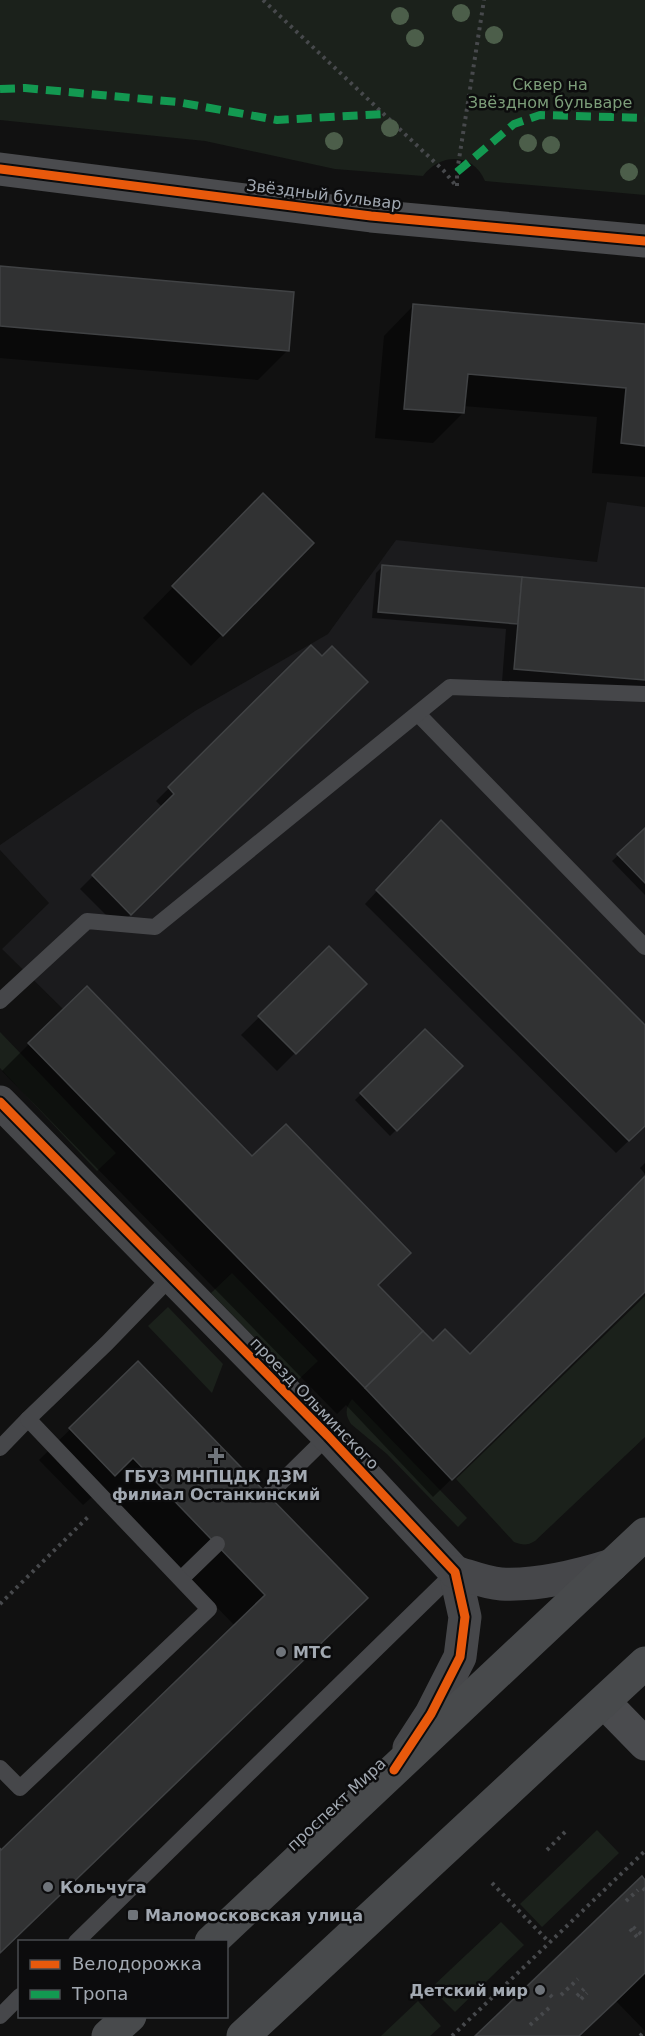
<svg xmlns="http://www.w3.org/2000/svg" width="645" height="2036" viewBox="0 0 645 2036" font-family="'DejaVu Sans',sans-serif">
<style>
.built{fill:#1b1b1d}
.green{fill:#1b211b}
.shadow{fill:#0007}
.building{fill:#313233;stroke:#404244;stroke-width:1.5}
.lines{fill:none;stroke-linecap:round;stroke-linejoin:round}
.path{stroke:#47494c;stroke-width:4;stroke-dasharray:3 4.5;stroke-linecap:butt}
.lane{stroke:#46474a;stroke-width:16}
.street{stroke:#46474a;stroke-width:33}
.secondary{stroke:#4a4b4e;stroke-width:33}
.primary{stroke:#484a4c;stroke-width:33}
.quiet{stroke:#139951;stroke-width:8;stroke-dasharray:15 8;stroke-linecap:butt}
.cycleway-casing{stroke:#0c0c0d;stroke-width:13}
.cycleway{stroke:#e8590c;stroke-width:9}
.tree{fill:#4c5e4a}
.poi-dot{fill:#6f747a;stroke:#0c0c0d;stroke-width:2}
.labels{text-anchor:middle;stroke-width:5;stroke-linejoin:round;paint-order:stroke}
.park-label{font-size:16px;fill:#7c9d79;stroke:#0c0c0d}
.street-label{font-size:16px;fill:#a2a9b2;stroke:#0c0c0d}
.poi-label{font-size:16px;font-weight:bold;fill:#a2a9b2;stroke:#0c0c0d;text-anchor:start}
</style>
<rect width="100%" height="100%" fill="#111"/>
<polygon class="built" points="607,502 645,507 645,1292 452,1480 365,1388 28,1043 63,1009 2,949 49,903 0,850 0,845 195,711 328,634 396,540 597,562"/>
<g class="green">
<path d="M0 0H645V195L485 181C473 152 440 153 423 176L335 169 205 141 0 120Z"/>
<polygon points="0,1032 116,1153 97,1171 0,1068"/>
<polygon points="232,1273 318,1361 297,1381 211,1293"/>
<path d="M645 1296V1437L535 1541C527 1546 522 1545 514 1542L456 1479Z"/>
<polygon points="168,1307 223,1364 212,1393 148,1326"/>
<path d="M352 1399 467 1518 458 1527 387 1454 351 1424C345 1415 345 1408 352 1399Z"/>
<polygon points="597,1830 619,1853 542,1927 520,1904"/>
<polygon points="501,1922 524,1945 455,2012 431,1988"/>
<polygon points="418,2001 441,2026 430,2036 381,2036"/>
</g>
<g class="shadow">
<polygon points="0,268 288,350 258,380 0,358"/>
<polygon points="413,306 645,325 645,477 592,473 597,417 463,406 463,413 433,443 375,438 384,336"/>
<polygon points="263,495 312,543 191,666 143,618"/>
<polygon points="382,567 645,589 645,694 502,682 506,629 372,618 376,573"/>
<polygon points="311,647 322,658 365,682 118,927 80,889 162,807 156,801"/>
<polygon points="645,830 645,895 612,861"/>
<polygon points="429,835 645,1027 645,1125 616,1153 365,904"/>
<polygon points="329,948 364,984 277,1071 241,1035"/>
<polygon points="425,1031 460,1066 390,1136 355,1100"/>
<polygon points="29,1044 377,1286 433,1343 469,1356 645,1178 645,1291 433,1497 346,1405 337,1414 2,1071"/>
<polygon points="645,1163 645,1174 640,1168"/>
<polygon points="138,1363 366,1598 0,1952 0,1851 1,1852 235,1626 102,1488 83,1505 39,1460"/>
<polygon points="645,1882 645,2031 616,2001 579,2036 477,2036"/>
</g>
<g class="building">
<polygon points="0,266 294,292 289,351 0,326"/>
<polygon points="413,304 645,324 645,446 621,443 626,388 468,374 464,413 404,409"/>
<polygon points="263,493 314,543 223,636 172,586"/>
<polygon points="382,565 522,577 518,624 378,612"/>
<polygon points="522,577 645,588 645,680 514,669"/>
<polygon points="311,645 322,656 332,646 368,682 131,915 92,875 174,794 168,787"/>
<polygon points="441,820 645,1025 645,1126 629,1141 376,890"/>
<polygon points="645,828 645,883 617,854"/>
<polygon points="329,946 367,984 296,1054 258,1016"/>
<polygon points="87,986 252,1156 286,1124 411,1253 378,1285 423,1331 365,1388 28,1043"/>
<polygon points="425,1029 463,1066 397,1131 360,1093"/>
<polygon points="645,1176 645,1292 452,1480 365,1388 423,1331 433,1341 445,1329 470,1354"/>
<polygon points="138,1361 368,1598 0,1953 0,1848 1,1850 265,1595 133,1458 115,1476 69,1428"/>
<polygon points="642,1876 645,1880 645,1973 613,2004 579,2036 475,2036"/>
</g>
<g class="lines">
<g class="path">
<polyline points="263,0 444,171 457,187"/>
<polyline points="457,186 457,172 484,0"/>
<polyline points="0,1604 89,1516"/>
<polyline points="547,1850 567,1830"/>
<polyline points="492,1883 549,1942"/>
<polyline points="643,1888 645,1890"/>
<polyline points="626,1901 638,1890"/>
<polyline points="633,1927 641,1934"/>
<polyline points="630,1929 638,1938"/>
<polyline points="550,1995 553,1998"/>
<polyline points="561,1995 578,1979"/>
<polyline points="577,1996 584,1989"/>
<polyline points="581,1999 587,1993"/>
<polyline points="530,2025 550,2007"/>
<polyline points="452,2036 645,1851"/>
<polyline points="640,2036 645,2031"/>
</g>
<g class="lane">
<polyline points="418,714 645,947"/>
<polyline points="0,1001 87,921 155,927 450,687 645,694"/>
<polyline points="0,1448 28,1419"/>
<polyline points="268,1495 328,1436"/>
<polyline points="182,1578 217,1544"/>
<polyline points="0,1768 20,1788 209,1609 28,1419 107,1343 170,1278"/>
<polyline points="76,1942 455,1572"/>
<polyline points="0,2016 20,1996"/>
</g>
<g class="street">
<polyline points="0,1102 328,1436 455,1572 465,1617 460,1657 431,1714 409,1748"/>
<path d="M455 1572C469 1576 486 1583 501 1584 538 1586 577 1576 612 1565"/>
</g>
<g class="secondary">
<polyline points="0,169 371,216 645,241"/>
<polyline points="604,1702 645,1744"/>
</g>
<g class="primary">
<polyline points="211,1942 645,1534"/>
<polyline points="108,2036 130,2016"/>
<polyline points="243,2036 645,1663"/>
</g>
<g class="quiet">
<polyline points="0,89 25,88 177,102 277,120 384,114"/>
<polyline points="457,172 514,124 540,115 645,118"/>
</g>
<g class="cycleway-casing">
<g id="cycleway">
<polyline points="0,169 371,216 645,241"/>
<polyline points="0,1102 328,1436 455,1572 465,1617 460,1657 431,1714 394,1770"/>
</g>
</g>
<use href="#cycleway" class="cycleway"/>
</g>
<g class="tree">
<circle cx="461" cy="13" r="9"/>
<circle cx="400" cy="16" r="9"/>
<circle cx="494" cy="35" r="9"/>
<circle cx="415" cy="38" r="9"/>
<circle cx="390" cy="128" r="9"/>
<circle cx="334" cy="141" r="9"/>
<circle cx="528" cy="143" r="9"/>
<circle cx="551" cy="145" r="9"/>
<circle cx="629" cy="172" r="9"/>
</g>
<g class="poi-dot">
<path d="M213 1447h6v6h6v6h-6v6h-6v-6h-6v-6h6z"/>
<circle cx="281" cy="1652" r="6"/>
<circle cx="48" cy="1887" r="6"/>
<rect x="127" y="1909" width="12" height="12" rx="3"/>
<circle cx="540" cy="1990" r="6"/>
</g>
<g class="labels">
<g class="park-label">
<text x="550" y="90">Сквер на<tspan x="550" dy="18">Звёздном бульваре</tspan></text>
</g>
<g class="street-label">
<text transform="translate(324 194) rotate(7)" y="6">Звёздный бульвар</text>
<text transform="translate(315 1403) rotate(46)" y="6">проезд Ольминского</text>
<text transform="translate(336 1804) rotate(-43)" y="6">проспект Мира</text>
</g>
<g class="poi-label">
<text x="216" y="1482" text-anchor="middle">ГБУЗ МНПЦДК ДЗМ<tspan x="216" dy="18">филиал Останкинский</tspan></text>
<text x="293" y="1658">МТС</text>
<text x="60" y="1893">Кольчуга</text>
<text x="145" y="1921">Маломосковская улица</text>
<text x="528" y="1996" text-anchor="end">Детский мир</text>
</g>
</g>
<rect x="18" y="1940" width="210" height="78" fill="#0c0c0d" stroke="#484b4f" stroke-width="1.5"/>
<rect x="30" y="1960" width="30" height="9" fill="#e8590c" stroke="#484b4f" stroke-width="1.5"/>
<text x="72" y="1970" font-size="18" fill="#a2a9b2">Велодорожка</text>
<rect x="30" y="1990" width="30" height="9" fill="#139951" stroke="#484b4f" stroke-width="1.5"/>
<text x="72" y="2000" font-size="18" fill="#a2a9b2">Тропа</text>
</svg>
